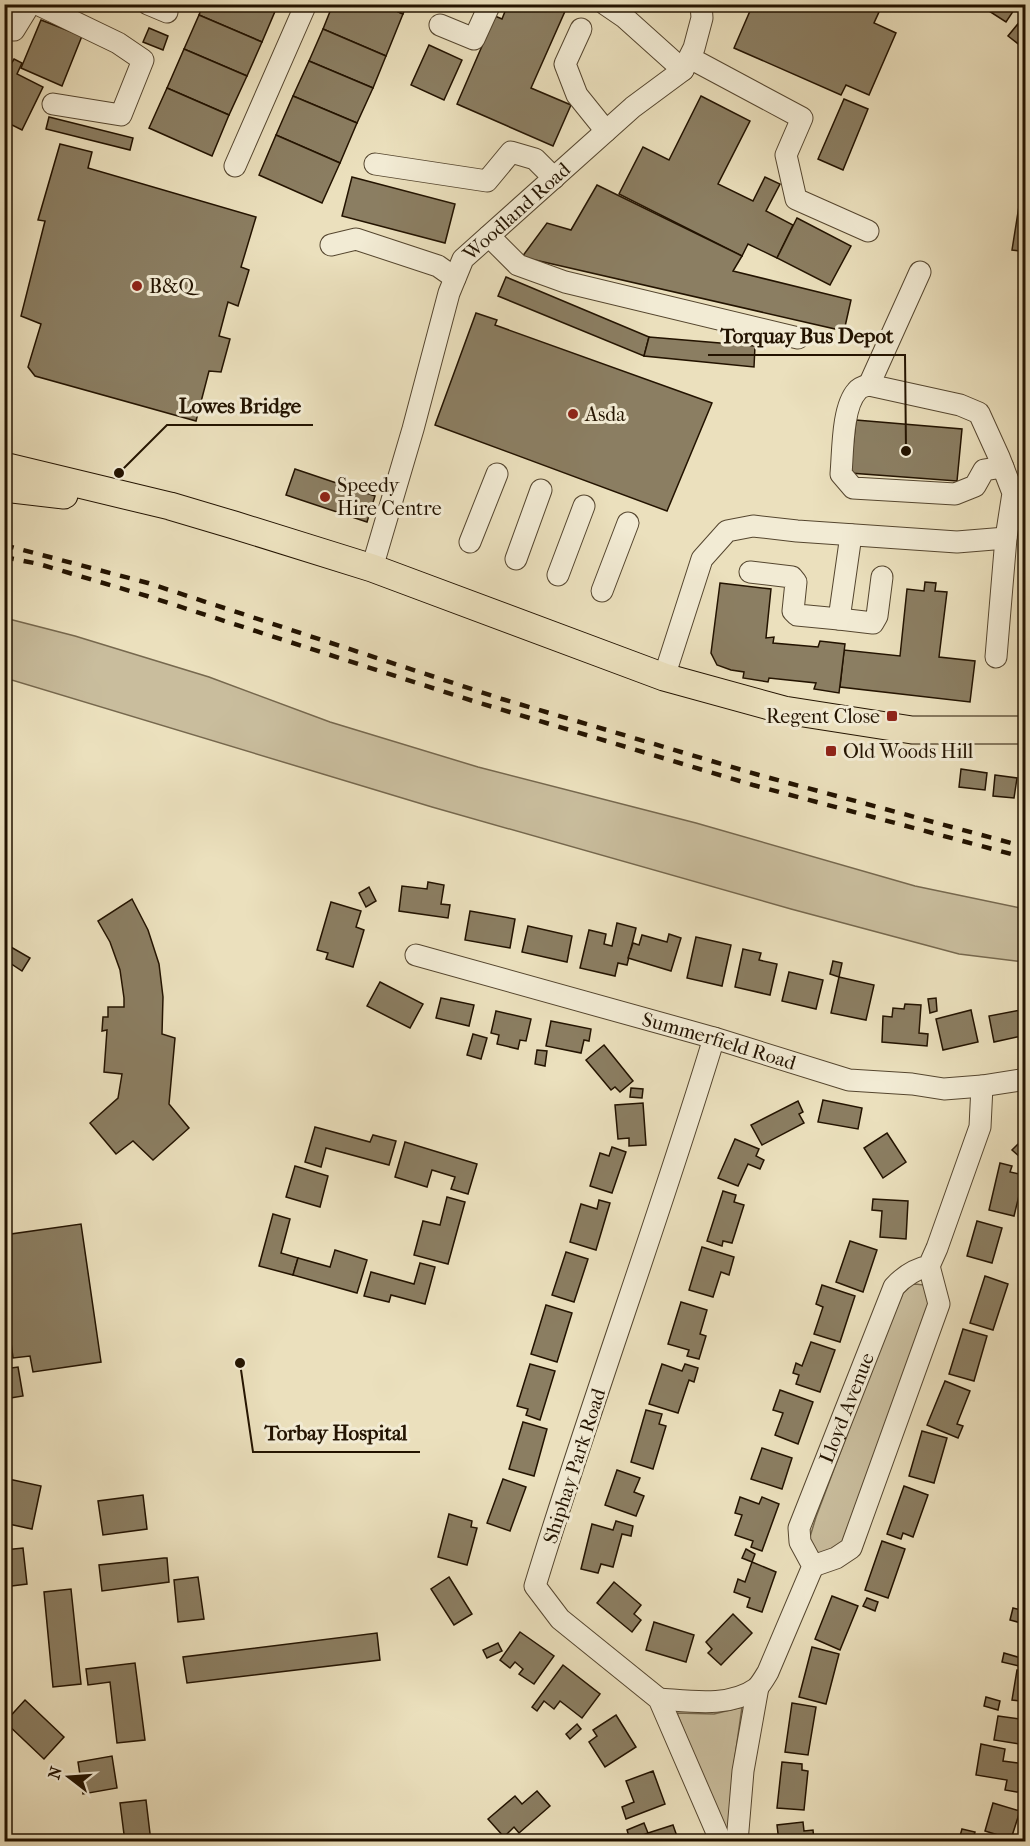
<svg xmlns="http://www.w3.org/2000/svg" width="1030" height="1846" viewBox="0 0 1030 1846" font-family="'IM FELL French Canon',serif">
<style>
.green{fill:#c9bd9d;stroke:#76684e;stroke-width:1.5}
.building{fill:#8b7e62;stroke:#231300;stroke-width:1.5}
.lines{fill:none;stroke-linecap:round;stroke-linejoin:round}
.minor-casing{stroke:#55462f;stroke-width:23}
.major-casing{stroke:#231300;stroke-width:29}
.minor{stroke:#f2ebd4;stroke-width:21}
.major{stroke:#ebe0bd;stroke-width:27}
.rail{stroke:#231300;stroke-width:4.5;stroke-dasharray:10 10;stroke-linecap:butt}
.poi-dot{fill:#8f2418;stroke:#f2ebd4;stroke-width:2}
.labels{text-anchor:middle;stroke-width:6;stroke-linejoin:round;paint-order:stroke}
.street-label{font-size:20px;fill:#231300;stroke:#f2ebd4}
.poi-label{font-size:20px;fill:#231300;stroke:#f2ebd4;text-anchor:start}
.leader{fill:none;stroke:#231300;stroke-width:2}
.callout-dot{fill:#231300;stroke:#f2ebd4;stroke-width:2}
.callout-label{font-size:21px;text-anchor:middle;font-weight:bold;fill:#231300;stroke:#f2ebd4;stroke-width:6;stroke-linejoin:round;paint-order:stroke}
</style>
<rect width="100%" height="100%" fill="#ebe0bd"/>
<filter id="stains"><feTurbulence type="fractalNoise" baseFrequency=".00333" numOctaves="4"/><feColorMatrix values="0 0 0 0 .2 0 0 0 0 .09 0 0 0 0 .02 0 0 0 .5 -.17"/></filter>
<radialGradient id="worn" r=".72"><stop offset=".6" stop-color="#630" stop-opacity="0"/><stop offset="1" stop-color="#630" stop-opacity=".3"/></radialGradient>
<g class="green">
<polygon points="5,618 75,636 209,677 330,722 478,767 696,823 915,886 1025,909 1025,962 959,954 791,909 432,807 5,678"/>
<path d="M912 1284C929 1284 932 1287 940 1302L848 1542 818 1558 809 1540 816 1517 883 1339 903 1293Z"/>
<polygon points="742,1707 732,1778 731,1832 727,1839 677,1713 714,1714"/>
</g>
<g class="building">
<polygon points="203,4 266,4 276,9 262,42 199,15"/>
<polygon points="333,4 381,4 403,14 386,56 323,29"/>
<polygon points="381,4 407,4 403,14"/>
<polygon points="508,4 557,4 566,9 531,88 571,105 553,146 457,104 495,16 502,19"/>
<polygon points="753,4 863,4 879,12 874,23 896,33 869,95 846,85 841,95 734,48"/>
<polygon points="978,4 1018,4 1006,22"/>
<polygon points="1026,14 1026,50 1008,36"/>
<polygon points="199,15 262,42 247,76 184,49"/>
<polygon points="41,20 82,36 62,86 21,68"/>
<polygon points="149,28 168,36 163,50 143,42"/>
<polygon points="323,29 386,56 373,88 309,61"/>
<polygon points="429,45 462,60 444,100 411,85"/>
<polygon points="184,49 247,76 229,115 167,88"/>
<polygon points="14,59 22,63 17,74 43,87 22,130 4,121 4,70 7,71"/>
<polygon points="309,61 373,88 357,123 293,96"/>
<polygon points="167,88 229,115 212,156 149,128"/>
<polygon points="293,96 357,123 340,163 276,135"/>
<polygon points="701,96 750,121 718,184 753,201 765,177 780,184 766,211 793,225 777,258 748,244 742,256 619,194 643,147 669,160"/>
<polygon points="844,99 868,109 843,170 818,159"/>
<polygon points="49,117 133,138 130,150 46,129"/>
<polygon points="276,135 340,163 322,203 259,175"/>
<polygon points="60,144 92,152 88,168 256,217 241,267 249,270 238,306 228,302 219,336 230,339 221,372 209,371 196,421 35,376 28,367 41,324 21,316 45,221 38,220"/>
<polygon points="352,177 455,204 445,243 342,216"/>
<polygon points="597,185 742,256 733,271 851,300 844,331 522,257 547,223 571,230"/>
<polygon points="1019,206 1026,207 1026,252 1012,250"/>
<polygon points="797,218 851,246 830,285 777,258"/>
<polygon points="506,277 649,337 644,356 498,296"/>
<polygon points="476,313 497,320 495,325 712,403 667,511 435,425"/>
<polygon points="649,337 755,346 754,367 644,356"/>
<polygon points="856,420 962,429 957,481 850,473"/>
<polygon points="295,469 375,496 367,522 286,495"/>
<polygon points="925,582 936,583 935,591 947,592 939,657 975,661 970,702 840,687 844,650 900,656 907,589 924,591"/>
<polygon points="720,583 771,589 766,638 774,637 773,643 818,647 820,641 845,644 839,693 814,689 816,683 769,678 768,682 743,678 744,672 731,670 717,665 711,653"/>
<polygon points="1021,645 1026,645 1026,683 1023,683"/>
<polygon points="961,769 987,773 985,790 959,787"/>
<polygon points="995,775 1017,778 1014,798 993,796"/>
<polygon points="428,882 444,885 441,904 450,905 448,918 399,911 402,886 427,889"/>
<polygon points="369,887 376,901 366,907 359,893"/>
<polygon points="132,899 148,930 159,964 163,997 162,1034 175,1038 169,1104 189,1128 153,1160 133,1141 116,1154 90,1123 118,1098 122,1074 104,1072 107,1030 102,1031 103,1017 108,1017 108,1007 124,1007 124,998 120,970 110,942 98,921"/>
<polygon points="331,902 361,911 356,927 364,930 353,967 326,959 328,953 317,950"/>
<polygon points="470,911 515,919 510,948 465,940"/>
<polygon points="617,923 636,928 627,965 618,963 615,976 580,968 589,930 606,934 604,944 612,946"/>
<polygon points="528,926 572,936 567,962 522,952"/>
<polygon points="669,934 681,938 671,971 628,958 633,943 639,945 642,935 667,942"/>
<polygon points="696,937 731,945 722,986 687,978"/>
<polygon points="4,943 30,958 22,971 4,959"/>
<polygon points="743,949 761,953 759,960 777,964 770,995 735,987"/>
<polygon points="833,961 842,963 839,977 830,974"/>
<polygon points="789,972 823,980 816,1009 782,1001"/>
<polygon points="839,977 874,985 866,1020 831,1013"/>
<polygon points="380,982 423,1004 410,1028 367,1006"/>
<polygon points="441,998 474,1005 469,1026 436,1018"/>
<polygon points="936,998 937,1011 930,1013 928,999"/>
<polygon points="905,1004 921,1005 919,1033 928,1034 927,1046 882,1042 883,1016 892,1017 893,1008 904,1009"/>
<polygon points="1026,1009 1026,1035 994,1042 989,1016"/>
<polygon points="971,1010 978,1042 943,1050 936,1019"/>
<polygon points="496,1011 531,1019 526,1041 520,1040 518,1049 497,1044 499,1035 491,1033"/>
<polygon points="551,1021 591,1029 589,1041 584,1040 581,1053 546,1046"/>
<polygon points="473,1034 487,1038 481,1059 467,1055"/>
<polygon points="604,1045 633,1081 620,1092 615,1087 611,1090 586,1060"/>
<polygon points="537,1050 547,1051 545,1066 535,1064"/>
<polygon points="631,1088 643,1089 642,1098 630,1097"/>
<polygon points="823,1100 862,1108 858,1129 818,1122"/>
<polygon points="798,1101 803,1112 799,1114 804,1123 762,1145 751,1125"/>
<polygon points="643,1103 646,1145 629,1146 629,1138 618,1139 615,1105"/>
<polygon points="315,1127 370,1142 373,1135 396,1141 389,1165 326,1148 321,1167 305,1162"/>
<polygon points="887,1133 906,1162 883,1178 864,1148"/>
<polygon points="1026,1136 1026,1162 1012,1150"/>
<polygon points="735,1139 759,1149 756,1156 764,1160 760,1169 748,1164 738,1186 718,1178"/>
<polygon points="405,1142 477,1164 468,1194 451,1189 455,1177 432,1170 427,1187 395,1177"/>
<polygon points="612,1147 626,1152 612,1193 590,1186 600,1153 609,1156"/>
<polygon points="1000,1163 1012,1166 1010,1172 1024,1175 1014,1216 989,1210"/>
<polygon points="295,1166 328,1176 320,1207 286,1197"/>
<polygon points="723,1191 736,1195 734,1202 744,1205 732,1243 723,1241 722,1246 707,1241"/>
<polygon points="447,1197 465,1202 448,1264 414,1255 423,1221 440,1225"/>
<polygon points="873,1199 908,1201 906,1239 880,1237 882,1211 872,1210"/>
<polygon points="599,1200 610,1203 596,1250 570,1242 581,1204 597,1209"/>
<polygon points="273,1214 290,1219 281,1253 298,1258 293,1275 259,1266"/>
<polygon points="977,1221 1002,1228 992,1263 967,1256"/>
<polygon points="81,1224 101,1362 33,1372 30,1356 13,1358 10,1334 4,1335 4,1235"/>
<polygon points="850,1241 877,1250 863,1292 836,1282"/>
<polygon points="702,1247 734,1257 729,1275 721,1272 713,1297 689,1290"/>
<polygon points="335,1250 367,1260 357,1293 293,1275 298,1258 330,1267"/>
<polygon points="566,1252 588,1259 574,1302 552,1295"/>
<polygon points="420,1263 435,1267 425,1304 391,1295 389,1302 364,1296 371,1272 414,1284"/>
<polygon points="985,1276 1008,1284 993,1330 970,1323"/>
<polygon points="822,1285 855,1296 840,1342 814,1334 823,1307 816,1304"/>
<polygon points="681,1302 707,1310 700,1334 706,1336 699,1359 687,1356 689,1350 668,1344"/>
<polygon points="546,1305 572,1313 557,1362 531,1354"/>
<polygon points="963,1329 987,1336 974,1381 949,1374"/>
<polygon points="811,1342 835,1350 820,1392 796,1384 799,1375 793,1373 796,1363 802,1366"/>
<polygon points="530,1364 555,1371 540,1420 526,1415 528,1409 517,1406"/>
<polygon points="662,1364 682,1371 685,1364 698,1368 694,1382 689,1380 678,1413 649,1404"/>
<polygon points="18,1367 23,1396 4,1399 4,1369"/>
<polygon points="945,1381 970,1391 957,1424 963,1426 958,1438 927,1425"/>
<polygon points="780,1390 813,1402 798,1444 775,1435 783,1413 773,1410"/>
<polygon points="646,1410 662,1414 659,1424 666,1426 653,1469 631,1462"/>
<polygon points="523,1422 547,1429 534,1476 509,1469"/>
<polygon points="922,1431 947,1438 934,1483 909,1476"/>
<polygon points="762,1448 792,1458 782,1489 751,1479"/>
<polygon points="617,1470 640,1478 634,1492 644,1496 636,1516 605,1505"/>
<polygon points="4,1478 41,1486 32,1529 4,1523"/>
<polygon points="503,1479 526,1487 510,1531 487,1523"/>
<polygon points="904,1486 928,1495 913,1537 903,1533 901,1539 887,1534"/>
<polygon points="143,1495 147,1529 103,1535 98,1501"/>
<polygon points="740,1497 759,1504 762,1497 779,1504 762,1551 751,1547 753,1541 735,1535 742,1515 735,1513"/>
<polygon points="449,1514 472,1521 471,1527 477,1528 467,1565 438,1557"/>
<polygon points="616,1521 633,1526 631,1536 622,1534 613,1567 601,1564 598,1573 581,1569 592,1524 613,1530"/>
<polygon points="882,1541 905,1549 888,1598 865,1590"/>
<polygon points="23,1548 27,1584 4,1587 4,1550"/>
<polygon points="746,1549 755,1554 752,1562 742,1558"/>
<polygon points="164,1558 167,1558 169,1582 102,1591 99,1565"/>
<polygon points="752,1562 776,1572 762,1612 747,1607 750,1598 734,1592 738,1579 745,1582"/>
<polygon points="198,1577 204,1619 178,1622 174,1580"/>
<polygon points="449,1577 472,1614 454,1625 431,1589"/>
<polygon points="614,1582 641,1605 634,1614 641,1620 632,1632 597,1603"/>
<polygon points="71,1589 81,1684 53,1687 44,1592"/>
<polygon points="832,1596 858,1606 840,1650 815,1639"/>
<polygon points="867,1598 878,1602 875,1611 863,1606"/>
<polygon points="1013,1608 1026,1611 1025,1624 1010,1620"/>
<polygon points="733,1614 752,1633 721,1665 708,1653 712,1649 706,1642"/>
<polygon points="654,1622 694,1635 686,1662 646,1650"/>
<polygon points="520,1632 554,1656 534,1684 519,1674 523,1669 515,1662 510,1668 500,1660"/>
<polygon points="377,1633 380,1660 187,1683 183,1657"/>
<polygon points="498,1643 502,1651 487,1658 483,1650"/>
<polygon points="812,1647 839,1654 826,1704 799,1697"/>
<polygon points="1004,1653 1021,1658 1019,1666 1002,1662"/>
<polygon points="135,1663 145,1740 117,1743 110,1682 88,1685 86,1669"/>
<polygon points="563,1665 600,1694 582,1718 560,1701 554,1709 544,1701 537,1711 532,1707"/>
<polygon points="1017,1670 1026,1671 1026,1702 1012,1700"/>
<polygon points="986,1697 1000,1701 998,1710 984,1706"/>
<polygon points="25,1700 64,1737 44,1759 5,1722"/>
<polygon points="792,1703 816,1707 808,1755 785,1752"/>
<polygon points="616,1715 636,1747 605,1767 589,1742 597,1736 593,1730"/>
<polygon points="998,1716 1026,1720 1026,1745 994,1740"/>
<polygon points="577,1724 581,1729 570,1739 566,1734"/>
<polygon points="981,1744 1005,1749 1003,1761 1026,1764 1023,1793 1005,1790 1007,1780 976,1775"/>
<polygon points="112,1756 117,1788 83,1794 78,1762"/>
<polygon points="782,1762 802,1764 802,1770 808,1771 804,1810 777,1808"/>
<polygon points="653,1771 665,1804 626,1819 622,1807 634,1802 626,1781"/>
<polygon points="537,1791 550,1806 519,1833 514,1827 504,1837 488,1819 515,1796 522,1804"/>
<polygon points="146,1800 151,1842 125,1842 120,1803"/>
<polygon points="993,1803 1020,1811 1011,1839 985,1831"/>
<polygon points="803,1822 804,1831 813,1830 814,1840 779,1842 777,1825"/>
<polygon points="644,1823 648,1833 630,1840 627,1830"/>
<polygon points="673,1825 679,1842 651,1842 648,1833"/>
<polygon points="962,1829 975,1832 973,1839 960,1836"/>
</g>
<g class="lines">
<g class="minor-casing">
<g id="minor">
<polyline points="37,4 118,43 143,60 121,115 53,104"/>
<polyline points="148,4 167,12"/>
<polyline points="605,4 624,17 683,70"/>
<polyline points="440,25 474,39 490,4"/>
<polyline points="4,29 14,30 30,4"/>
<polyline points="581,29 565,64 577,95 606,131"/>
<polyline points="690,58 802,118 786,155 796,199 868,231"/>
<polyline points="375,164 487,181 511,152 535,159 554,178"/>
<polyline points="235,166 306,4"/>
<polyline points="489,236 518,265 565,282 798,338"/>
<polyline points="331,245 356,239 438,266 455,278"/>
<polyline points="920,272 869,385 960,405 979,413 999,457 1013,493 1006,538 996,657"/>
<path d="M869 385C865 386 860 387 857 391 842 407 843 452 841 474L853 488 955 494 975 486 984 470 1003 467"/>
<polyline points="470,542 497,474"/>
<polyline points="516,559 541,490"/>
<path id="s1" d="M372 568 413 429 449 293 463 259 633 107 683 70 694 48 702 18 701 4"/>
<polyline points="750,572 792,577 796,582 793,611 797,615 839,619 851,535"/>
<polyline points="558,575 584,506"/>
<polyline points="602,591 628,523"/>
<polyline points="839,619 873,623 877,616 882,577"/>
<polyline points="664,677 702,559 727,531 753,526 797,531 957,542 1006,538"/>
<path id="s2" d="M416 955 714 1038 849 1080 912 1084 944 1089 982 1086 1026 1079"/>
<path d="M714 1038C658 1222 591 1402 535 1586L560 1619 659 1699 721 1842"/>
<polyline points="813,1566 836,1558 851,1548 939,1304 929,1266"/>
<path id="s3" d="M659 1699C690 1701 729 1708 757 1688 761 1684 765 1677 768 1672L813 1566 800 1542 799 1528 894 1287C904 1276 915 1269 929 1266L937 1248 980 1127 982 1086"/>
<polyline points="737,1842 743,1771 758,1687"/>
</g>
</g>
<g class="major-casing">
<g id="major">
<polyline points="4,466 170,506 234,525 372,568 664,677 784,710 912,730 1026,730"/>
<polyline points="4,488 64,495"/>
</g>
</g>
<use href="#minor" class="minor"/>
<use href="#major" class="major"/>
<g class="rail">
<polyline points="4,545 148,583 502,699 759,775 1026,847"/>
<polyline points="4,557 39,564 147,596 473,701 753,785 1026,858"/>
</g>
</g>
<g class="poi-dot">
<circle cx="137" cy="286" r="6"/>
<circle cx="573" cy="414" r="6"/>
<circle cx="325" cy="497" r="6"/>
<rect x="886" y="710" width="12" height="12" rx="3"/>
<rect x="825" y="745" width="12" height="12" rx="3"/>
</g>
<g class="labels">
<g class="street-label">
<text dy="7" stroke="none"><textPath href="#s1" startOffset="394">Woodland Road</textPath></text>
<text dy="7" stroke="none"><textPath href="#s2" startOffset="315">Summerfield Road</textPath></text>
<text dy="7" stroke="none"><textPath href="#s3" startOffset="406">Lloyd Avenue</textPath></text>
<text transform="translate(574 1466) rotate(-72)" y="7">Shiphay Park Road</text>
</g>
<g class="poi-label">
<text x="149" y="293">B&amp;Q</text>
<text x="585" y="421">Asda</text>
<text x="337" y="492">Speedy<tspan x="337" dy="23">Hire Centre</tspan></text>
<text x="880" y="723" text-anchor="end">Regent Close</text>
<text x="843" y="758">Old Woods Hill</text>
</g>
</g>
<path class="leader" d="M906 451L905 355H708M119 473L167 425H313M240 1363L253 1452H420"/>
<g class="callout-dot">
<circle cx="906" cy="451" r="6"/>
<circle cx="119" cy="473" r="6"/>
<circle cx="240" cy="1363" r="6"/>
</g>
<g class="callout-label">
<text x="807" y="343">Torquay Bus Depot</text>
<text x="240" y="413">Lowes Bridge</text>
<text x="336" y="1440">Torbay Hospital</text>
</g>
<rect width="1030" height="1846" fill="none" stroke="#ebe0bd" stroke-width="24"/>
<rect x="6" y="6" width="1018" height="1834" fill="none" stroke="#231300" stroke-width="3"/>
<rect x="12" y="12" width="1006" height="1822" fill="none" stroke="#231300" stroke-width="1.5"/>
<g transform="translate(69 1777) rotate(287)" stroke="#f2ebd4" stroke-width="4.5" paint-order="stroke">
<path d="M0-4.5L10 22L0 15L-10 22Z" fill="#231300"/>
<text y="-9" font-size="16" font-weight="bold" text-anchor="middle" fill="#231300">N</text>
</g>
<rect width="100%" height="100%" filter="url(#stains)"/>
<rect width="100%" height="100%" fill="url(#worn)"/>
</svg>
